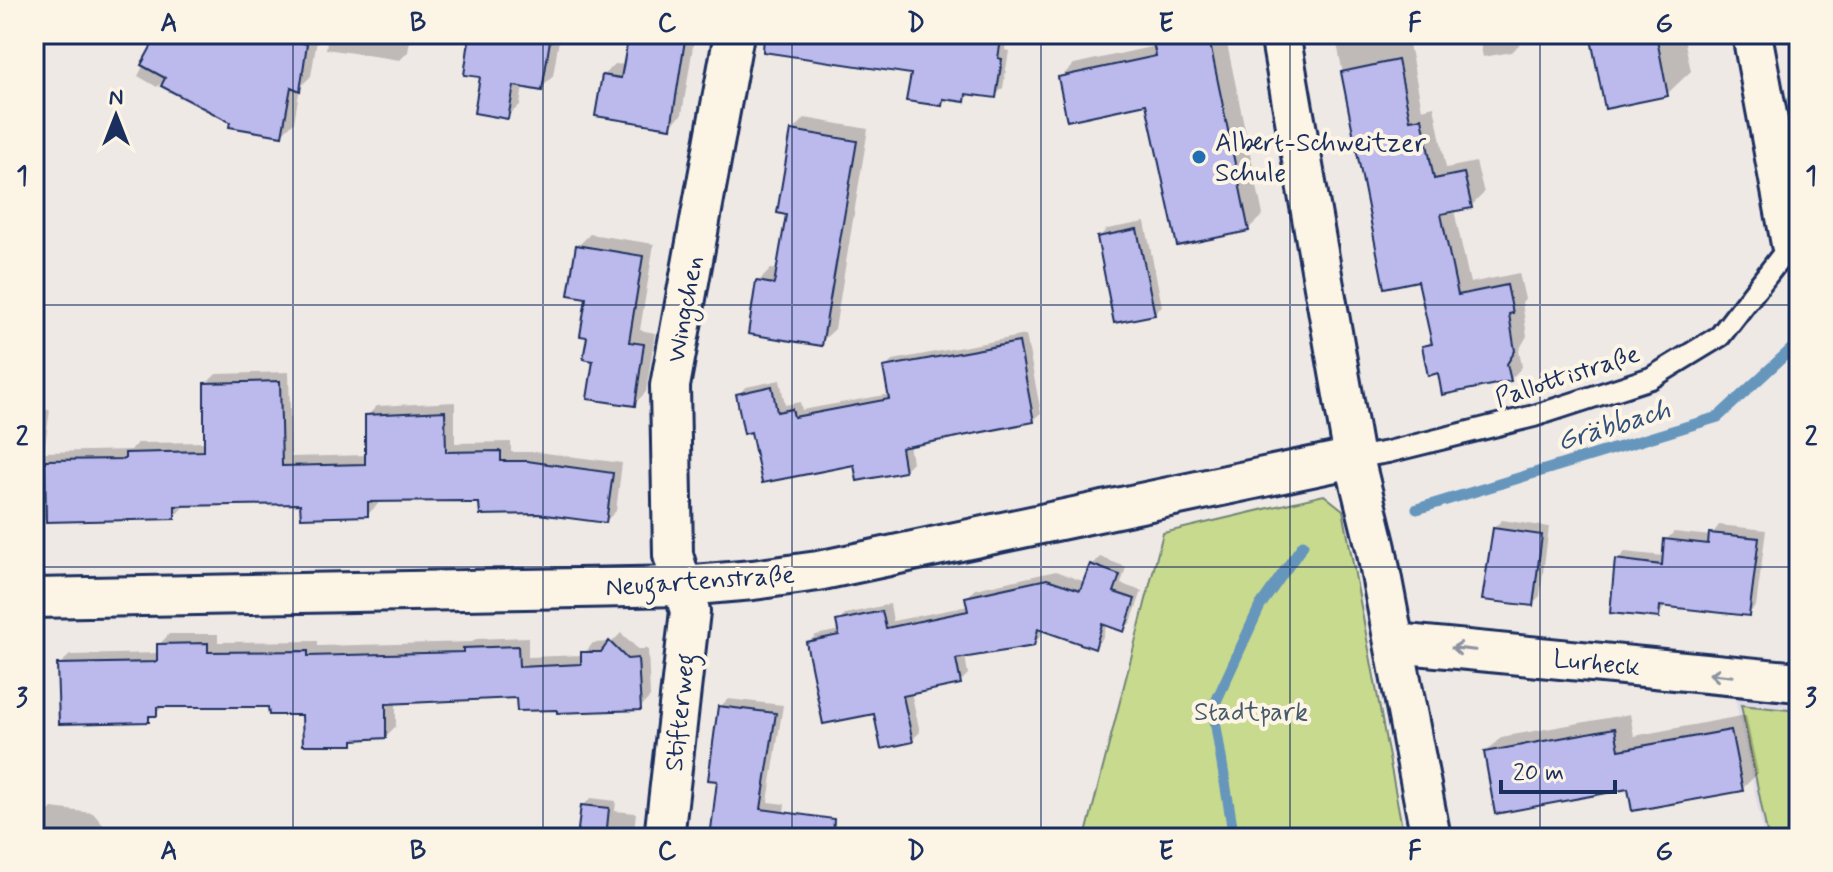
<svg xmlns="http://www.w3.org/2000/svg" width="1833" height="872" viewBox="0 0 1833 872" font-family="Mynerve,sans-serif">
<style>
.built{fill:#e0dbe8}
.green{fill:#c8da8e;stroke:#728476;stroke-width:2}
.shadow{fill:#0003}
.lines{fill:none;stroke-linecap:round;stroke-linejoin:round}
.stream{stroke:#6696bc;stroke-width:11}
.building{fill:#bcbaec;stroke:#1b2f5e;stroke-width:2}
.service-casing{stroke:#1b2f5e;stroke-width:26}
.minor-casing{stroke:#1b2f5e;stroke-width:44}
.service{stroke:#fcf5e5;stroke-width:20}
.minor{stroke:#fcf5e5;stroke-width:38}
.oneway{stroke:#8c92a2}
.grid{fill:none;stroke:#1b2f5e;stroke-width:2;stroke-opacity:0.55}
.poi-dot{fill:#1f6fb2;stroke:#fcf5e5;stroke-width:3}
.labels{text-anchor:middle;stroke-width:8;stroke-linejoin:round;paint-order:stroke}
.poi-label{font-size:26px;fill:#1b2f5e;stroke:#fcf5e5;text-anchor:start}
.street-label{font-size:26px;fill:#1b2f5e;stroke:#fcf5e5}
.park-label{font-size:26px;fill:#465a6a;stroke:#fcf5e5}
.water-label{font-size:28px;font-style:italic;fill:#34517d;stroke:#fcf5e5}
.neatline{fill:none;stroke:#1b2f5e;stroke-width:3}
.grid-label{font-size:26px;text-anchor:middle;font-weight:bold;fill:#1b2f5e}
</style>
<rect width="100%" height="100%" fill="#efe9e6"/>
<filter id="ink" filterUnits="userSpaceOnUse"><feTurbulence type="fractalNoise" baseFrequency=".0125" numOctaves="2"/><feDisplacementMap in="SourceGraphic" scale="16" xChannelSelector="R" yChannelSelector="G"/><feConvolveMatrix kernelMatrix="1 2 1 2 8 2 1 2 1" color-interpolation-filters="sRGB"/></filter>
<g filter="url(#ink)">
<polygon class="built" points="1735,698 1799,705 1799,838 1764,838"/>
<g class="green">
<polygon points="1324,495 1343,510 1404,838 1085,838 1163,533"/>
<polygon points="1741,705 1799,711 1799,838 1768,838"/>
</g>
<g class="shadow">
<polygon points="160,34 318,34 311,76 300,87 294,122 282,134 232,121 161,83 157,87 138,76"/>
<polygon points="328,34 411,34 408,52 400,60 326,49"/>
<polygon points="472,34 560,34 553,76 541,89 523,86 520,105 507,117 482,76"/>
<polygon points="631,34 695,34 682,114 670,126 603,76 615,64 626,65"/>
<polygon points="821,34 1007,34 1005,50 1009,51 1003,88 995,96 972,93 964,100 947,97 941,104 913,73"/>
<polygon points="1153,34 1225,34 1263,215 1248,229 1148,102 1060,78 1074,64 1155,46"/>
<polygon points="1335,34 1407,34 1422,109 1434,106 1446,168 1476,162 1484,193 1471,206 1454,210 1470,283 1519,273 1525,299 1522,302 1527,336 1519,350 1522,367 1510,380 1439,371 1424,347 1433,339 1420,279 1386,286"/>
<polygon points="1478,34 1518,34 1520,44 1512,52 1483,57"/>
<polygon points="1592,34 1683,34 1691,71 1667,94"/>
<polygon points="805,118 868,129 835,329 822,341 758,282 771,269 779,270 788,213 793,131"/>
<polygon points="1145,222 1162,306 1154,314 1099,237 1107,229"/>
<polygon points="590,234 654,244 640,330 655,333 646,392 634,404 596,360 589,336 588,296 578,246"/>
<polygon points="1026,335 1041,413 1033,421 909,445 912,462 904,470 855,463 753,429 738,395 746,387 780,380 785,405 800,402 802,410 890,394 885,368 893,360"/>
<polygon points="289,372 291,457 367,455 367,416 377,406 455,402 455,443 511,442 511,452 538,452 622,463 616,511 606,521 481,501 378,500 378,504 368,514 302,502 184,504 184,507 174,517 51,520 34,516 34,408 50,410 44,452 131,450 137,443 206,442 206,384 216,374"/>
<polygon points="1502,520 1549,527 1540,596 1532,604 1494,528"/>
<polygon points="1719,525 1766,530 1756,606 1748,614 1666,605 1658,616 1617,560 1625,552 1664,556 1666,540 1674,532 1711,536"/>
<polygon points="1100,557 1126,567 1121,584 1142,591 1131,622 1123,630 1107,624 1102,639 1094,647 1043,628 1041,636 1033,644 965,656 968,674 960,682 911,692 920,732 912,740 808,643 816,635 840,630 838,622 846,614 890,604 893,621 968,606 967,597 975,589 1056,571 1085,582 1092,565"/>
<polygon points="621,633 638,649 648,649 650,697 640,708 518,696 396,702 396,726 386,736 358,737 352,743 304,713 270,705 165,705 148,720 59,665 70,655 159,653 159,645 169,634 218,634 218,642 318,641 318,646 472,642 476,639 528,637 528,657 583,655 593,643 612,642"/>
<polygon points="728,699 783,705 768,802 785,804 781,838 713,838 719,780 720,707"/>
<polygon points="1630,714 1634,736 1746,715 1758,773 1742,789 1486,752 1501,737"/>
<polygon points="591,798 616,801 615,811 636,813 633,838 579,838 583,806"/>
<polygon points="52,808 93,813 104,826 103,838 42,838 44,816"/>
</g>
<g class="lines">
<g class="stream">
<polyline points="1417,509 1718,417 1799,342"/>
<polyline points="1234,838 1213,708 1260,606 1303,545"/>
</g>
</g>
<g class="building">
<polygon points="158,34 265,34 307,44 300,91 291,87 282,136 229,127 230,122 161,86 165,78 141,65"/>
<polygon points="470,34 551,34 542,91 514,86 508,119 474,113 480,77 464,75"/>
<polygon points="629,34 686,34 671,128 595,116 602,75 621,78"/>
<polygon points="764,34 1002,34 998,58 1002,59 996,98 966,94 965,102 943,99 942,106 906,101 911,74 763,52"/>
<polygon points="1151,34 1208,34 1249,231 1177,246 1146,104 1067,121 1058,77 1156,56"/>
<polygon points="1590,34 1656,34 1668,96 1605,109"/>
<polygon points="1398,60 1410,120 1422,118 1434,179 1464,173 1472,208 1441,214 1458,295 1507,285 1513,313 1509,314 1515,351 1507,364 1511,381 1442,395 1438,373 1428,376 1422,346 1432,344 1418,281 1384,288 1341,72"/>
<polygon points="791,130 857,141 822,346 748,334 756,281 774,284 786,215 777,213"/>
<polygon points="1137,229 1155,315 1114,323 1097,237"/>
<polygon points="576,245 643,256 629,342 644,344 635,406 587,399 593,361 583,359 587,337 580,336 586,298 568,295"/>
<polygon points="1019,342 1034,422 901,448 905,472 857,481 854,465 762,483 751,432 744,434 736,394 772,386 777,412 792,409 794,417 889,399 883,367"/>
<polygon points="280,381 282,466 365,464 365,415 445,411 446,452 501,451 501,461 527,461 613,473 606,523 538,514 480,515 479,503 462,503 462,501 368,502 368,516 301,518 300,504 175,506 175,519 46,522 45,460 125,459 125,453 204,451 204,383"/>
<polygon points="1493,528 1542,535 1533,606 1482,600"/>
<polygon points="1709,533 1759,538 1749,616 1660,606 1659,618 1610,613 1615,559 1662,565 1664,539 1708,544"/>
<polygon points="1090,564 1120,575 1114,592 1135,599 1124,632 1102,624 1095,649 1038,629 1034,646 956,659 961,684 903,696 913,742 881,749 874,714 823,724 806,642 839,635 836,621 882,611 886,628 968,611 965,597 1047,579 1080,590"/>
<polygon points="609,641 627,659 638,658 641,710 557,713 557,710 517,711 516,698 386,704 386,738 353,740 353,745 303,745 302,715 269,715 268,707 157,707 157,716 149,716 149,722 59,724 57,664 157,662 157,644 208,643 208,652 308,651 308,656 463,652 463,648 518,646 519,667 581,664 581,652 601,652"/>
<polygon points="718,706 776,713 761,809 834,819 833,838 710,838 717,781 708,780"/>
<polygon points="1615,728 1619,750 1731,730 1743,791 1632,811 1628,789 1495,814 1484,752"/>
<polygon points="581,805 609,808 606,838 577,838"/>
</g>
<g class="lines">
<g class="service-casing">
<polyline id="service" points="1354,458 1388,452 1534,416 1651,378 1720,336 1791,244"/>
</g>
<g class="minor-casing">
<g id="minor">
<polyline points="1280,34 1354,458 1376,548 1431,838"/>
<polyline points="1752,34 1791,244"/>
<polyline points="34,598 683,586 753,580 818,571 1354,458"/>
<polyline points="1395,643 1799,682"/>
<polyline points="664,838 690,611 673,555 670,386 734,34"/>
</g>
</g>
<use href="#service" class="service"/>
<use href="#minor" class="minor"/>
</g>
<defs><path id="oneway-shaft" d="M-6 0H5M1.5-3L5.5 0L1.5 3" fill="none" stroke-width="1.6" stroke-linecap="round" stroke-linejoin="round" transform="scale(2)"/></defs>
<g class="oneway">
<use href="#oneway-shaft" transform="translate(1463 649) rotate(-174)"/>
<use href="#oneway-shaft" transform="translate(1721 675) rotate(-174)"/>
</g>
</g>
<path class="grid" d="M293 34V838M543 34V838M792 34V838M1041 34V838M1290 34V838M1540 34V838M34 305H1799M34 567H1799"/>
<circle class="poi-dot" cx="1199" cy="157" r="8"/>
<g class="labels">
<g class="poi-label">
<text x="1215" y="151">Albert-Schweitzer<tspan x="1215" dy="30">Schule</tspan></text>
</g>
<g class="street-label">
<text transform="translate(684 309) rotate(-80)" y="9">Wingchen</text>
<text transform="translate(1567 375) rotate(-18)" y="9">Pallottistraße</text>
<text transform="translate(700 580) rotate(-4)" y="9">Neugartenstraße</text>
<text transform="translate(1597 662) rotate(6)" y="9">Lurheck</text>
<text transform="translate(679 712) rotate(-84)" y="9">Stifterweg</text>
</g>
<g class="park-label">
<text x="1251" y="720">Stadtpark</text>
</g>
<g class="water-label">
<text transform="translate(1613 424) rotate(-17)" y="10">Gräbbach</text>
</g>
</g>
<rect width="1833" height="872" fill="none" stroke="#fcf5e5" stroke-width="88"/>
<g transform="translate(116 116)" stroke="#fcf5e5" stroke-width="6" paint-order="stroke">
<path d="M0-6L14 30L0 20L-14 30Z" fill="#1b2f5e"/>
<text y="-12" font-size="22" font-weight="bold" text-anchor="middle" fill="#1b2f5e">N</text>
</g>
<path d="M1501 780v12h114v-12" fill="none" stroke="#1b2f5e" stroke-width="4"/>
<text x="1513" y="780" font-size="24" fill="#1b2f5e" stroke="#fcf5e5" stroke-width="6" paint-order="stroke">20 m</text>
<rect x="44" y="44" width="1745" height="784" class="neatline"/>
<g class="grid-label">
<text x="169" y="31">A</text>
<text x="418" y="31">B</text>
<text x="667" y="31">C</text>
<text x="916" y="31">D</text>
<text x="1166" y="31">E</text>
<text x="1415" y="31">F</text>
<text x="1664" y="31">G</text>
<text x="22" y="184">1</text>
<text x="1811" y="184">1</text>
<text x="22" y="445">2</text>
<text x="1811" y="445">2</text>
<text x="22" y="706">3</text>
<text x="1811" y="706">3</text>
<text x="169" y="859">A</text>
<text x="418" y="859">B</text>
<text x="667" y="859">C</text>
<text x="916" y="859">D</text>
<text x="1166" y="859">E</text>
<text x="1415" y="859">F</text>
<text x="1664" y="859">G</text>
</g>
</svg>
